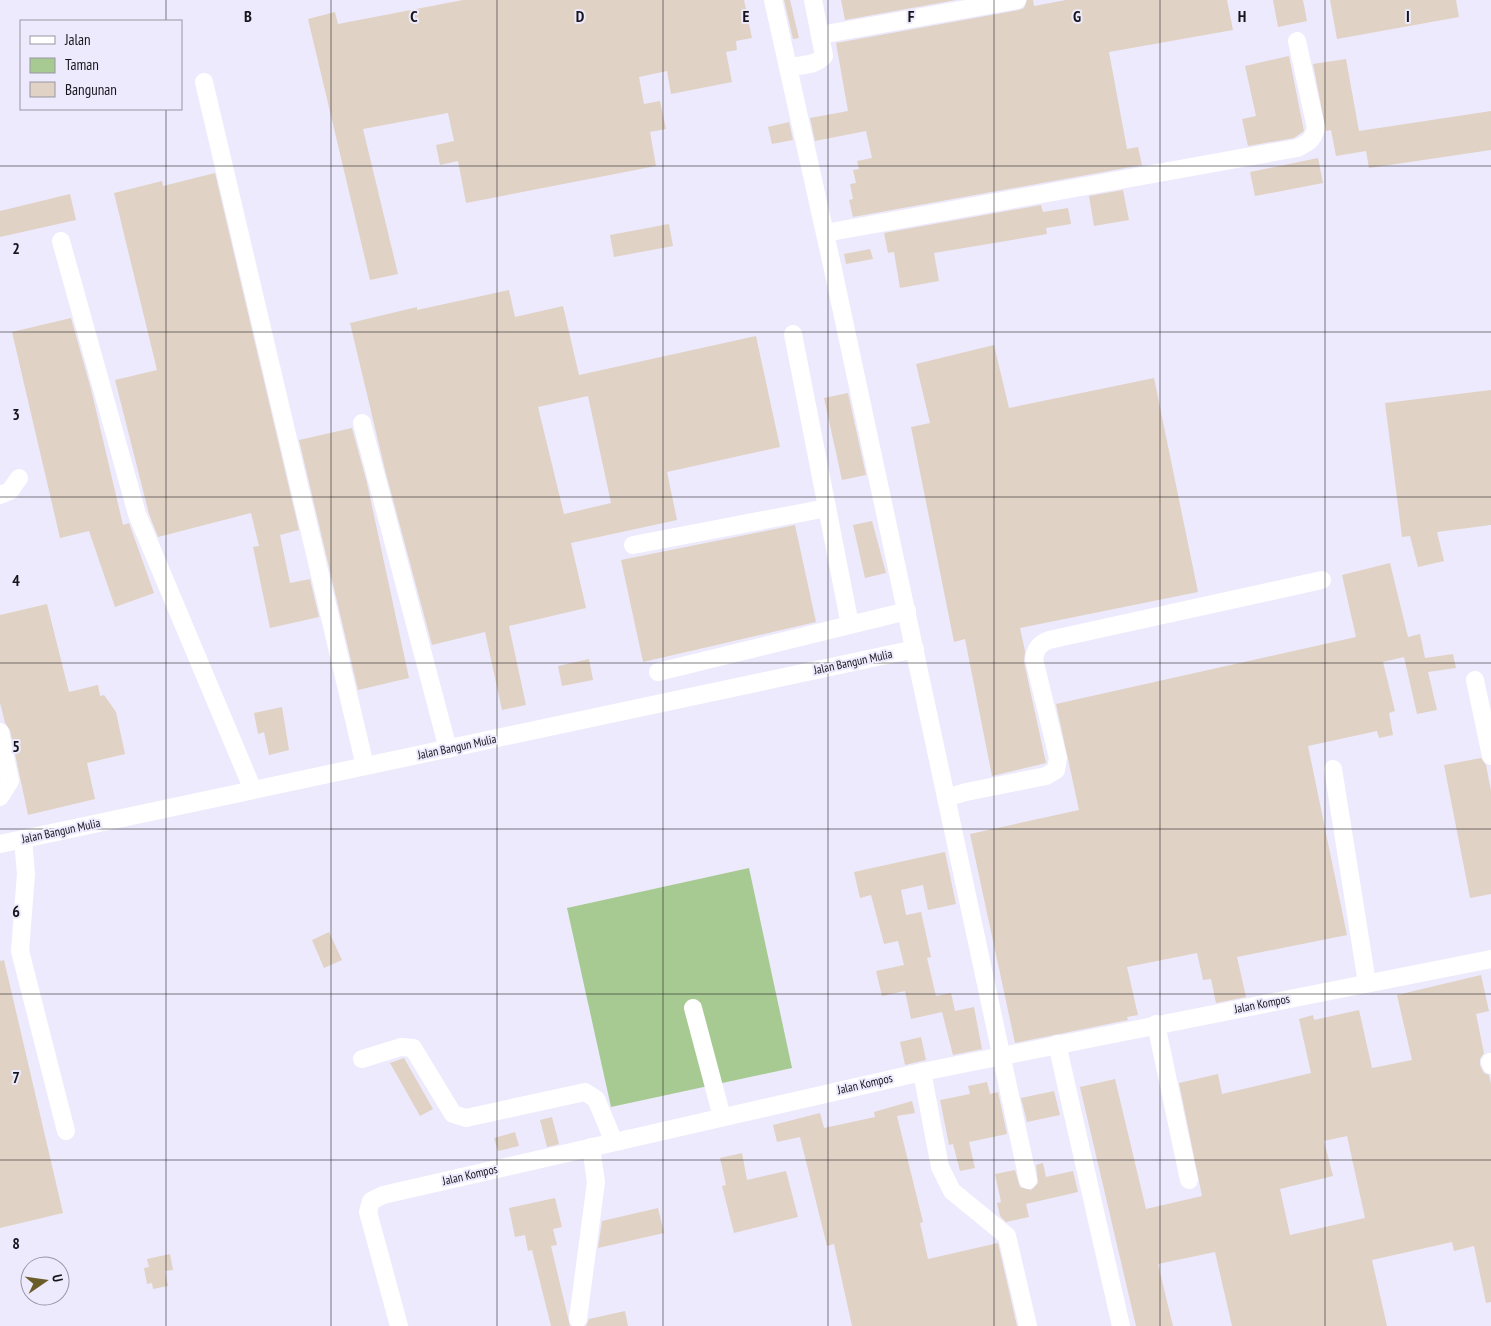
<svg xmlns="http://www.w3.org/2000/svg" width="1491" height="1326" viewBox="0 0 1491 1326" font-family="'PT Sans Narrow',sans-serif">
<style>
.green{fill:#a7ca92}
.building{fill:#e0d2c4;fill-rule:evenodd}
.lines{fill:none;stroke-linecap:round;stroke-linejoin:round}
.minor{stroke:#fff;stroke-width:18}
.grid{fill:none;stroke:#17151c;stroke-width:1;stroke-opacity:0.55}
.labels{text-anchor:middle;stroke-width:4;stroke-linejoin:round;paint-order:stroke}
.street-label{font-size:12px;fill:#17151c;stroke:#eeeafd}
.grid-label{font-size:16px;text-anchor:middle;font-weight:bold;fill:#17151c;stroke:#eeeafd;stroke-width:4;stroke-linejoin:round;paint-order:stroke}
</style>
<rect width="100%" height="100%" fill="#eeeafd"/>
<polygon class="green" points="749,868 792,1068 611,1107 567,908"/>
<g class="building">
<polygon points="463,0 744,0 752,38 736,41 737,50 726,52 732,82 671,94 667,71 639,77 644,104 660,101 666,129 650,132 656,166 466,203 458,161 440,165 436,145 454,141 448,113 363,129 398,274 370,280 308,19 335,12 338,24"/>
<polygon points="784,0 790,0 799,38 793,39"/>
<polygon points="841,0 956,0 845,20"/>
<polygon points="1027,0 1033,0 1034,6 1066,0 1227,0 1233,30 1109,52 1127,149 1138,147 1142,165 853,217 849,200 853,199 850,184 856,183 853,170 859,169 857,161 872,158 866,131 815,141 810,118 848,111 836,43 1019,10 1024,8"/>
<polygon points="1273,0 1303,0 1307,21 1278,27"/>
<polygon points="1330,0 1456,0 1459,17 1337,39"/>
<polygon points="1289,56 1304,131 1294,138 1248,146 1242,119 1256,116 1245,66"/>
<polygon points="1346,59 1359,131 1491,111 1491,150 1369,168 1366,151 1336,156 1331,130 1326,131 1313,64"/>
<polygon points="789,122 793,140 772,144 768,127"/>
<polygon points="1318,158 1323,183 1255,196 1250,172"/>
<polygon points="215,173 299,530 280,535 290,583 310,579 319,617 270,628 253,547 259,546 251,513 158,537 149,514 115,380 157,370 114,193 162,181 163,186"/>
<polygon points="1123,190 1129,220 1094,226 1089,196"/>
<polygon points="70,194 76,220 0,237 0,211"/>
<polygon points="1041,205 1043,212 1068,208 1071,224 1046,228 1047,234 934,253 939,281 900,288 894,252 888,253 884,233"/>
<polygon points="669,224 673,246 614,257 610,235"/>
<polygon points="870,249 873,259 846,264 844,254"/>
<path d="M509 290 515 317 563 306 579 375 756 336 780 447 667 472 677 520 571 543 586 608 509 626 526 705 502 710 485 632 432 645 385 470 350 323 417 307V310ZM588 396 611 503 564 514 538 407Z"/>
<polygon points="71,318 91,389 123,525 129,523 154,593 115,607 89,531 60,538 12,332"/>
<polygon points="994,345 1009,408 1154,378 1198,592 1020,628 1025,651 1024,662 1046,763 992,776 965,639 954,642 911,427 930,423 916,364"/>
<polygon points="1491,390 1491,525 1437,532 1444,561 1418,567 1410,536 1402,537 1385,403"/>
<polygon points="848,393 866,475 842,480 824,398"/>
<polygon points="352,428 367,483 409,678 358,690 299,440"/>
<polygon points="872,521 886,573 865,578 853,525"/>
<polygon points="795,525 816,622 643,662 621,560"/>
<polygon points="1390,563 1408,637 1420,634 1425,658 1453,654 1456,668 1428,672 1437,710 1417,714 1404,657 1383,662 1395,711 1389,713 1393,735 1379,738 1377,731 1308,746 1347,935 1237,957 1246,997 1216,1003 1211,979 1203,980 1197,953 1127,967 1138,1015 1127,1017 1128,1020 1015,1043 970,834 1079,810 1056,704 1356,637 1342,575"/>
<polygon points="47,604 69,692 98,685 100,696 104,695 116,712 125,754 87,763 95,799 28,815 10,730 5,723 0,703 0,615"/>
<polygon points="589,659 593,680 562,686 558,666"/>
<polygon points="282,707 289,750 269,755 264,732 258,734 254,713"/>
<polygon points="1481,758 1486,765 1491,791 1491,894 1470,898 1444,765"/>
<polygon points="945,852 956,904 928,910 923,885 901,890 906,915 921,912 931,957 927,958 936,996 951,993 955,1011 974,1007 982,1049 953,1055 942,1012 911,1019 905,991 882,996 876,971 904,965 898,941 884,944 871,895 860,898 854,872"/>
<polygon points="329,932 342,960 324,968 312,940"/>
<polygon points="4,960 63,1213 0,1228 0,961"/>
<path d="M1481 975 1489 1011 1476 1014 1484 1053 1480 1059V1065L1484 1073 1489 1075 1491 1084V1302L1486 1303 1474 1246 1454 1251 1452 1242 1372 1260 1387 1326H1232L1215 1252 1158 1264 1173 1326H1136L1080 1087 1115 1079 1146 1209 1202 1196 1179 1083 1218 1074 1222 1094 1311 1073 1299 1019 1313 1015 1314 1020 1359 1010 1372 1068 1412 1060 1397 995ZM1347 1136 1365 1218 1290 1235 1280 1189 1333 1176 1324 1141Z"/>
<polygon points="921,1037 926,1060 905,1065 900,1042"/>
<polygon points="404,1058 433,1109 420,1116 390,1063"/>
<polygon points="987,1082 990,1094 998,1092 1007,1134 969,1142 975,1168 960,1171 953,1144 949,1145 940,1100 970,1094 968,1086"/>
<polygon points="1054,1091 1060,1115 1027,1122 1021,1098"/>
<polygon points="912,1101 915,1113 897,1116 923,1222 920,1223 928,1259 998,1243 1017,1326 852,1326 834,1244 827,1246 800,1137 777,1142 773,1125 820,1113 824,1128 875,1117 874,1112"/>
<polygon points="552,1117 559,1144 547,1147 540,1120"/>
<polygon points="515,1132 519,1146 498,1151 494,1138"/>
<polygon points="742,1153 747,1180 786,1171 798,1217 734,1233 722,1186 726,1185 720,1158"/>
<polygon points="1043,1163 1046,1177 1073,1171 1078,1192 1026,1204 1029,1217 1006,1222 1000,1216 997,1203 1001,1202 995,1174 1015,1170 1020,1187 1031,1190 1038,1183 1036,1165"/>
<polygon points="555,1198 562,1227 553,1229 557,1245 551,1246 570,1326 551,1326 532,1250 528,1251 525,1235 515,1237 509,1208"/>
<polygon points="658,1208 664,1233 598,1248 602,1221"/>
<polygon points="170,1254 173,1270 165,1271 168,1286 153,1289 152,1283 147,1284 144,1268 149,1267 147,1259"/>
<polygon points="625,1311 628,1326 586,1326 589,1319"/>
</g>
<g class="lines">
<g class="minor">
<polyline points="773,0 832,265 1028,1180"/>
<polyline points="820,35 1017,0"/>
<path d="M788 67C800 65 816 66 824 56L813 0"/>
<polyline points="204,82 365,766"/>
<path d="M825 233 1297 148C1308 143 1313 140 1316 128L1297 41"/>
<polyline points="61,241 137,514 253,790"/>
<polyline points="793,334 850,625"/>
<polyline points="362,423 448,749"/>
<polyline points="0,495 10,491 19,478"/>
<polyline points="633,545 827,508"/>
<polyline points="658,672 907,611"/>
<polyline points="1475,680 1491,756"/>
<polyline points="0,732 10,781 0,797"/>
<polyline points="1333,769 1367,983"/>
<path d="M946 798 966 792 1046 776 1056 770 1058 758 1034 659C1036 648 1039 644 1049 640L1322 580"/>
<polyline points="23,839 26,874 20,951 66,1131"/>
<polyline points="0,844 915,649"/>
<polyline points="693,1008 722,1117"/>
<polyline points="1156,1024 1189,1180"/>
<polyline points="1057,1044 1121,1326"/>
<polyline points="362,1059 401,1047 413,1048 453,1114 466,1118 585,1092 596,1099 614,1142"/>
<polyline points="1490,1062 1491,1065"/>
<polyline points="922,1072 940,1167 952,1191 1007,1236 1028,1326"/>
<polyline points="578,1319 596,1182 591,1147"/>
<polyline points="399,1326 368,1212 371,1201 383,1195 922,1072 1491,959"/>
</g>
</g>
<path class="grid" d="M166 0V21M331 0V1326M497 0V1326M663 0V1326M828 0V1326M994 0V1326M1160 0V1326M1325 0V1326M166 109V1326M0 166H1491M0 332H1491M0 497H1491M0 663H1491M0 829H1491M0 994H1491M0 1160H1491"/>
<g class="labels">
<g class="street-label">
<text transform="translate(853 662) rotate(-12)" y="4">Jalan Bangun Mulia</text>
<text transform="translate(457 747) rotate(-12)" y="4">Jalan Bangun Mulia</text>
<text transform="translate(61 831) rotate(-12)" y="4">Jalan Bangun Mulia</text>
<text transform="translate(1262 1004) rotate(-11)" y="4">Jalan Kompos</text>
<text transform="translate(865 1084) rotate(-13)" y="4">Jalan Kompos</text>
<text transform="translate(470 1175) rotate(-13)" y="4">Jalan Kompos</text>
</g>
</g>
<g class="grid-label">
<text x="248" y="22">B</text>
<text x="414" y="22">C</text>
<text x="580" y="22">D</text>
<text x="746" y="22">E</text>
<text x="911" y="22">F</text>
<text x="1077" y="22">G</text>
<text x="1242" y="22">H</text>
<text x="1408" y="22">I</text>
<text x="16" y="254">2</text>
<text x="16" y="420">3</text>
<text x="16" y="586">4</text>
<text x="16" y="752">5</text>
<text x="16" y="917">6</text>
<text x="16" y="1083">7</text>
<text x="16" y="1249">8</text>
</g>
<rect x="20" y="20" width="162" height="90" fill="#eeeafd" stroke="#9895a3"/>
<rect x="30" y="36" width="25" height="8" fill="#ffffff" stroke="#9895a3"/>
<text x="65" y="45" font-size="15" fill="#17151c">Jalan</text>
<rect x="30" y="58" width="25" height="15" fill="#a7ca92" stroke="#9895a3"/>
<text x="65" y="70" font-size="15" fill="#17151c">Taman</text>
<rect x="30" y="82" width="25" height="15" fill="#e0d2c4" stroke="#9895a3"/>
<text x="65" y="95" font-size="15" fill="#17151c">Bangunan</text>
<g transform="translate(45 1281) rotate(77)"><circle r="24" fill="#eeeafd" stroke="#9895a3"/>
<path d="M0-4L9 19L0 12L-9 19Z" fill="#6a5d2a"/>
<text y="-8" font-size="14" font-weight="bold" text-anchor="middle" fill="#17151c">U</text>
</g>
</svg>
